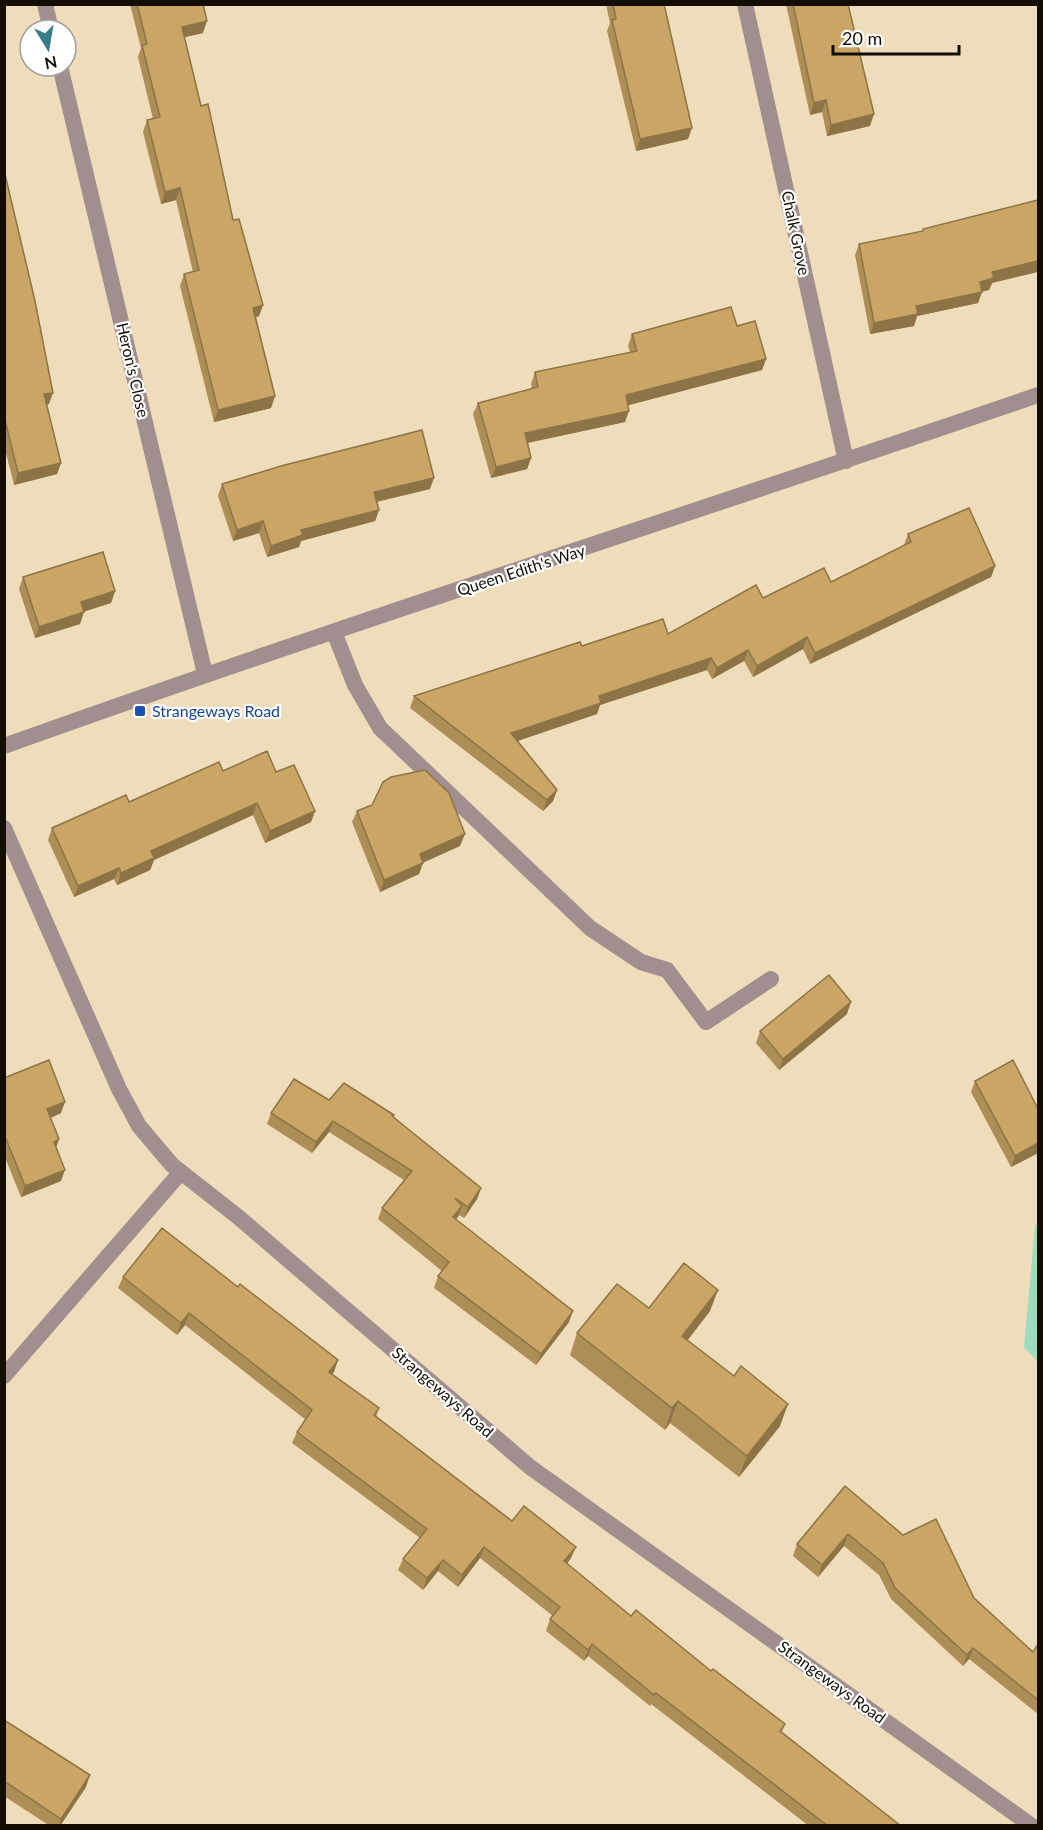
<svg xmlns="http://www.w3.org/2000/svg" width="1043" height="1830" viewBox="0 0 1043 1830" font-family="Lato,sans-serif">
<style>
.green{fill:#9cddbf}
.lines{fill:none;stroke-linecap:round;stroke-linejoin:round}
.service{stroke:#a18f90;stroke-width:16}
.minor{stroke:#a18f90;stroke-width:16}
.tertiary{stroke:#a18f90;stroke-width:16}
.wall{fill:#ae8e57}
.shaded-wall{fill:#8d7447}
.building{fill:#caa565;stroke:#8d7447;stroke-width:1.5}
.transit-dot{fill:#1a4fb4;stroke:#fff;stroke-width:2}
.labels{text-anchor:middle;stroke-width:4.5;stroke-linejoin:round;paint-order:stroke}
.street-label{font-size:16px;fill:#130d03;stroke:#fff}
.transit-label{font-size:16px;fill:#164399;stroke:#fff;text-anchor:start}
</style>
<rect width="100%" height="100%" fill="#eedcba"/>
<polygon class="green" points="1038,1223 1038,1362 1024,1347 1035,1226"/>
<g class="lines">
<g class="service">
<polyline points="334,632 355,685 380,728 590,928 641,962 667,970 706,1022 771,979"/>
<polyline points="4,1376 181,1172"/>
</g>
<g class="minor">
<polyline points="45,4 51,30"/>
<polyline points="745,4 846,461"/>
<polyline points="60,66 205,674"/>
<polyline points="4,828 119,1089 139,1126 172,1165 237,1216 530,1467 1032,1826"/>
</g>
<path class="tertiary" d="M4 746C347 623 694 513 1038 395"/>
</g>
<g class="wall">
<polygon points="130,4 203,4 203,33 184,37 201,106 233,220 263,305 259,316 256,317 275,396 271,408 214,422 180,286 184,274 193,272 176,200 161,204 143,132 147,120 153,119 138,57 141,48"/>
<polygon points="606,4 664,4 688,139 636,151 607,31 610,23"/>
<polygon points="786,4 848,4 870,126 827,136 822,112 810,115"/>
<polygon points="4,170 49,404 46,405 61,463 57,474 14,485 4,445"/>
<polygon points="923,229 992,283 989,290 982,291 978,303 917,316 914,326 870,334 855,255 859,244 922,232"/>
<polygon points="737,326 766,359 762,370 628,405 625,422 528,443 531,458 527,469 491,478 473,414 478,403 532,389 531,384 535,372 630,352 628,346 632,334"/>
<polygon points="222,484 430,489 377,502 379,510 375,521 301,541 299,547 267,557 259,533 233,541 218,496"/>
<polygon points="908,534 995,566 991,577 810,664 803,649 753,677 744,661 712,679 707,670 600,705 597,714 517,741 557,790 553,801 543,811 410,708 414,696 582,646 668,634 763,598 831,582 904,545"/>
<polygon points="23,577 115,591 111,603 84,611 80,624 35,638 19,589"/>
<polygon points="223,771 276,772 315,811 311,822 265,843 253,815 154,860 150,870 117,885 114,879 74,897 48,840 52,828"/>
<polygon points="357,811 460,846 423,862 419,874 380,892 352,822"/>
<polygon points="847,1014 779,1070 756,1043 760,1031"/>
<polygon points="4,1078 61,1113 51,1118 56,1147 61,1181 21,1197 4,1155"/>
<polygon points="975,1081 1038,1109 1038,1153 1011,1167 971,1092"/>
<polygon points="329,1100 394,1115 393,1117 481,1188 477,1199 464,1218 459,1215 456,1219 569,1322 536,1365 434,1288 438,1276 442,1271 378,1219 382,1208 404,1180 329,1132 312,1153 267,1124 271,1113"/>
<polygon points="123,1277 238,1287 338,1360 332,1374 379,1408 376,1417 512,1521 571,1558 567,1564 631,1616 711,1671 785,1724 782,1732 901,1826 809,1826 651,1704 650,1706 588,1656 584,1661 546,1631 550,1619 553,1616 480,1558 458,1587 438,1571 423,1590 398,1570 403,1559 420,1538 292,1443 297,1432 306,1420 185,1325 177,1335 118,1288"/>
<polygon points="649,1308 710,1311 688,1340 780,1426 739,1477 670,1423 665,1430 570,1355 577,1333"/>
<polygon points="845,1486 974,1598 1033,1652 1038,1644 1038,1714 969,1659 963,1666 891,1599 879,1575 844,1546 818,1577 793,1556 797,1544"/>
<polygon points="4,1720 86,1787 60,1826 50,1826 4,1796"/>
</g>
<g class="shaded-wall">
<polygon points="207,21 203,33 177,39 182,27"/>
<polygon points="826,100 822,112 810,115 814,103"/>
<polygon points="874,114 870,126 827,136 831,125"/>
<polygon points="692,128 688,139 636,151 640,139"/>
<polygon points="180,188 176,200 161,204 165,192"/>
<polygon points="1038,261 1038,272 992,283 989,290 976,293 980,282 992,272"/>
<polygon points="982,292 978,303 917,316 914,326 870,334 874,323 916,306"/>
<polygon points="263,305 259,316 249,319 253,308"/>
<polygon points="766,359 762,370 622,407 626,395"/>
<polygon points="53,393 49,404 40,406 44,394"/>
<polygon points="275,396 271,408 214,422 218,410"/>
<polygon points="629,411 625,422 521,444 525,433"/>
<polygon points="531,458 527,469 491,478 496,467"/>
<polygon points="61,463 57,474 14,485 18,473"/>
<polygon points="434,478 430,489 370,503 374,492"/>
<polygon points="379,510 375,521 301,541 299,547 267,557 271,546 301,530"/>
<polygon points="263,521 259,533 233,541 237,530"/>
<polygon points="995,566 991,577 810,664 815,653"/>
<polygon points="115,591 111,603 77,614 81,602"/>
<polygon points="84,612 80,624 35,638 39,627"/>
<polygon points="807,637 803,649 753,677 757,666"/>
<polygon points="748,650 744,661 712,679 717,668"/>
<polygon points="711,658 707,670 600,705 597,714 506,745 511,733 599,696"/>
<polygon points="557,790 553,801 543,811 547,800"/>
<polygon points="257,803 253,815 154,860 150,870 117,885 121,873 151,851"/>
<polygon points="315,811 311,822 265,843 270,831"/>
<polygon points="465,834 460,846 416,866 420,854"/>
<polygon points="423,863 419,874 380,892 384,880"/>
<polygon points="119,868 114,879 74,897 78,886"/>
<polygon points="851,1002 847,1014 779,1070 783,1059"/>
<polygon points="65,1102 61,1113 43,1121 47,1109"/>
<polygon points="333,1121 329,1132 312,1153 316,1142"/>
<polygon points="59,1139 55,1151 54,1142"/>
<polygon points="1038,1143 1038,1153 1011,1167 1015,1156"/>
<polygon points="65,1170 61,1181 21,1197 25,1186"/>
<polygon points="481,1188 477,1199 464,1218 468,1207"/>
<polygon points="462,1206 458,1217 449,1228 453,1217"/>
<polygon points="718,1290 710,1311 674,1357 682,1336"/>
<polygon points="573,1311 569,1322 536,1365 541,1354"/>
<polygon points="189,1313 185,1325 177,1335 181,1323"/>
<polygon points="338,1360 334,1372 325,1383 329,1372"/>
<polygon points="678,1401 670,1423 665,1430 672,1408"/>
<polygon points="788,1404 780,1426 739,1477 747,1456"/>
<polygon points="848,1534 844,1546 818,1577 822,1565"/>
<polygon points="484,1547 480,1558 458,1587 462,1575"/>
<polygon points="576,1547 571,1558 560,1573 564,1561"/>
<polygon points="443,1560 438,1571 423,1590 427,1578"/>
<polygon points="592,1644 588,1656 584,1661 588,1650"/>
<polygon points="973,1648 969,1659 963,1666 967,1655"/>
<polygon points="90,1775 86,1787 60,1826 59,1826 61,1819"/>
</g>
<g class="building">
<polygon points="137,4 203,4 207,21 182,27 201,106 208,104 233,220 239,219 263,305 253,308 275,396 218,410 184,274 199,270 180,188 165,192 147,120 160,117 142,45 147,44"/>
<polygon points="613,4 664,4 692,128 640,139 612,20 616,19"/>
<polygon points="793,4 848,4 874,114 831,125 826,100 814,103"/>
<polygon points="4,170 35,301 53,393 44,394 61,463 18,473 4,416"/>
<polygon points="1038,200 1038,261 992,272 994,278 980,282 982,292 916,306 918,314 874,323 859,244 923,231 923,229"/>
<polygon points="731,307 737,326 755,321 766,359 626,395 629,411 525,433 531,458 496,467 478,403 538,387 535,372 637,351 632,334"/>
<polygon points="422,430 434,478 374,492 379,510 301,530 303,535 271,546 263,521 237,530 222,484 281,466"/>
<polygon points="969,508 995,566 815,653 807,637 757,666 748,650 717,668 711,658 599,696 601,703 511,733 557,790 547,800 414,696 580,642 582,646 663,619 668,634 756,585 763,598 824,568 831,582 911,542 908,534"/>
<polygon points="103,552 115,591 81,602 84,612 39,627 23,577"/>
<polygon points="267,751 276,772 294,765 315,811 270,831 257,803 151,851 154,858 121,873 119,868 78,886 52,828 126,795 129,802 219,762 223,771"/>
<polygon points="425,770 449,793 465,834 420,854 423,863 384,880 357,811 372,805 383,782 391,777"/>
<polygon points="829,975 851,1002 783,1059 760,1031"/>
<polygon points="49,1060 65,1102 47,1109 59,1139 54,1142 65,1170 25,1186 4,1134 4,1078"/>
<polygon points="1013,1060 1038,1109 1038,1143 1015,1156 975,1081"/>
<polygon points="294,1079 329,1100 344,1083 394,1115 392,1116 481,1188 468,1207 455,1198 462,1206 453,1217 573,1311 541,1354 438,1276 449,1262 382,1208 412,1171 333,1121 316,1142 271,1113"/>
<polygon points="162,1228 238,1287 240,1284 338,1360 329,1372 379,1408 374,1415 512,1521 524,1506 576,1547 564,1561 631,1616 636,1610 711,1671 713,1669 785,1724 780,1731 901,1826 828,1826 656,1693 654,1695 592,1644 588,1650 550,1619 560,1607 484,1547 462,1575 443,1560 427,1578 403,1559 427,1529 297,1432 312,1410 189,1313 181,1323 123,1277"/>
<polygon points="684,1263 718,1290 682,1336 734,1376 741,1366 788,1404 747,1456 678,1401 672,1408 577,1333 617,1284 649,1308"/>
<polygon points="845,1486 903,1535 936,1519 974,1598 1033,1652 1038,1644 1038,1700 973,1648 967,1655 895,1588 883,1563 848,1534 822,1565 797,1544"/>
<polygon points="4,1720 90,1775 61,1819 4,1781"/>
</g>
<rect class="transit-dot" x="134" y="705" width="12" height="12" rx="3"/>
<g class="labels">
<g class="street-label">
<text transform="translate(796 233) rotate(78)" y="6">Chalk Grove</text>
<text transform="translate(133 370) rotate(77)" y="6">Heron's Close</text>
<text transform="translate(521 570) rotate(-18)" y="6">Queen Edith's Way</text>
<text transform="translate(443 1392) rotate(41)" y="6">Strangeways Road</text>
<text transform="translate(832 1682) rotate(36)" y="6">Strangeways Road</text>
</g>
<g class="transit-label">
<text x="152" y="717">Strangeways Road</text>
</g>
</g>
<rect width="1043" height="1830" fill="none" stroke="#130d03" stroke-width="12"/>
<g transform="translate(48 48) rotate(169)"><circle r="28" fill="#ffffff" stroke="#a19e9a" stroke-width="1.5"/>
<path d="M0-4.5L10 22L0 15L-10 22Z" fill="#387d8a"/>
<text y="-9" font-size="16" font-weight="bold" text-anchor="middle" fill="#130d03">N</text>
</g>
<path d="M833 45v9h126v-9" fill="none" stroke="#130d03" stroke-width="3"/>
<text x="842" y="45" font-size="18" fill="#130d03" stroke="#ffffff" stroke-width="4.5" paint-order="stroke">20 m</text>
</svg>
